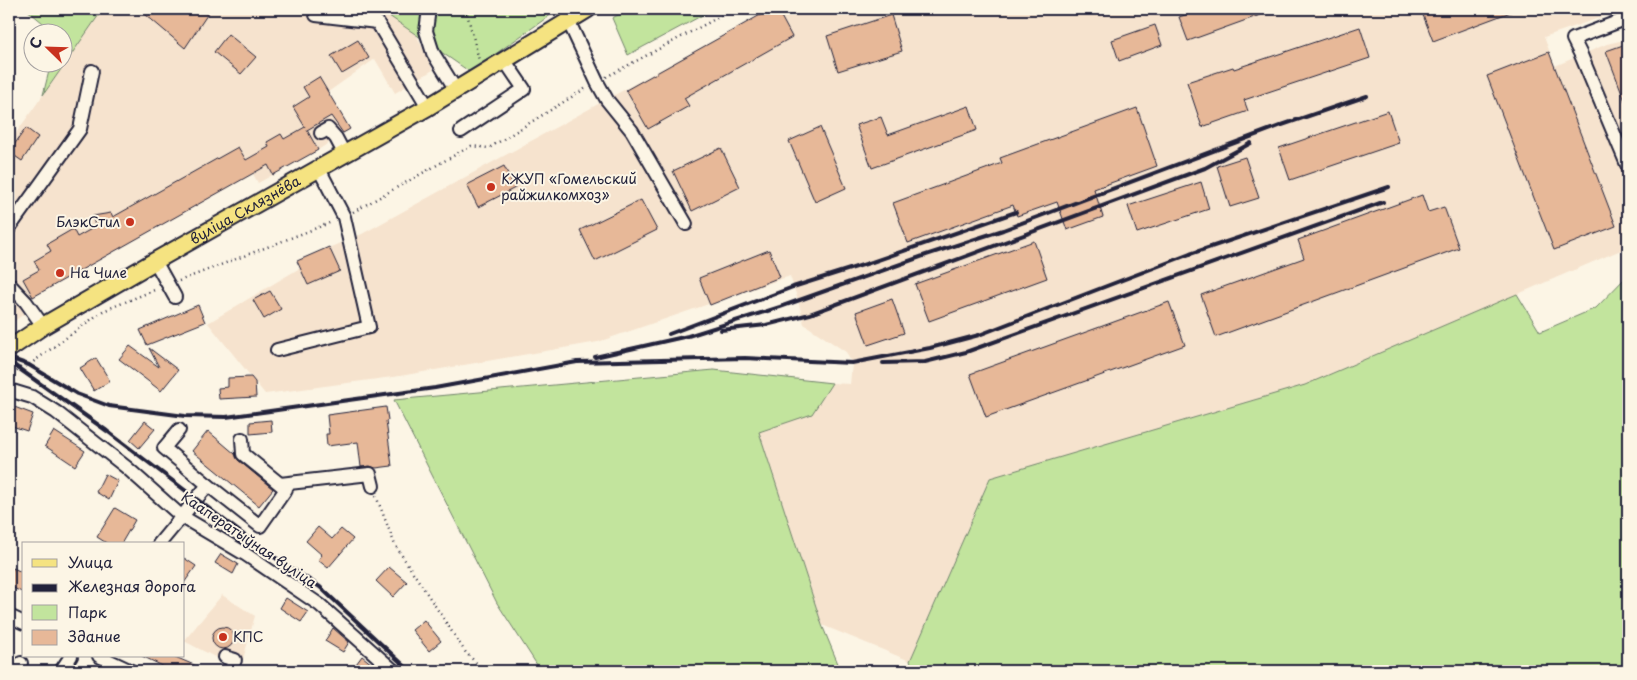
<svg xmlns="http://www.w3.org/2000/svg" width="1637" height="680" viewBox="0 0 1637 680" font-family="'Playpen Sans',sans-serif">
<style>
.built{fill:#f6e3ce}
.green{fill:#c2e49d;stroke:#72836c}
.building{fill:#e7b898;stroke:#22223b}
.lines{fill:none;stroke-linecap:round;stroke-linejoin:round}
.minor-casing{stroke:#22223b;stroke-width:16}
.major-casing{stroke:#22223b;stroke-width:20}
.path{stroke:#22223b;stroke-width:2.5;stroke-dasharray:1 4;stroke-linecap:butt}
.minor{stroke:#fcf5e5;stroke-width:12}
.major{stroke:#f5e381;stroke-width:16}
.rail{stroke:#22223b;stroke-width:4}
.poi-dot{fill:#c8321e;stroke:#fcf5e5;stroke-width:2}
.labels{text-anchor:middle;stroke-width:4;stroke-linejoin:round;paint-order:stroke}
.poi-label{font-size:14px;fill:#22223b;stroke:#fcf5e5;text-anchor:start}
.street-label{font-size:14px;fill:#22223b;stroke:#fcf5e5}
</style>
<rect width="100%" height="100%" fill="#fcf5e5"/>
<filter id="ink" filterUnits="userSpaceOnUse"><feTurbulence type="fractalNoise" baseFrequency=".02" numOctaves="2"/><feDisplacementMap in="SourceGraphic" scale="10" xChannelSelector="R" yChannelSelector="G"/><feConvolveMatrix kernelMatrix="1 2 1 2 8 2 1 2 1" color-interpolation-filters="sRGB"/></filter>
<g filter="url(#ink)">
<g class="built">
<polygon points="100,9 139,9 185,47 211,9 379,9 416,34 433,70 395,93 375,59 328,92 350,129 318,150 258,183 253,174 33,297 21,305 24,314 9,325 9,143 43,95"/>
<polygon points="771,9 1625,9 1544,37 1555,66 1607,44 1628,39 1628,247 1305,385 990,478 910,661 822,625 759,432 812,414 832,383 850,384 852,364 846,352 804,324 798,300 790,276 598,342 400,376 265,394 208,323 300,268 297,261 362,234"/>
<polygon points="222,595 255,616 240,670 184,641"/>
</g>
<g class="green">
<polygon points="26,9 103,9 43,95 51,63 62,62 62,32 54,32"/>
<polygon points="379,9 559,9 470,72"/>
<polygon points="630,9 714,9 628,55 612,18"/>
<polygon points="1628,275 1628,671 915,671 910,661 990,478 1305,385 1517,294 1540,332 1596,308"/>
<polygon points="714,370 832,383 812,414 759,432 822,625 841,671 541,671 497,603 394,400"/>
</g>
<g class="building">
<polygon points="139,9 211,9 185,48"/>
<polygon points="771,9 777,9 792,37 684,98 689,106 648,129 626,90"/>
<polygon points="1203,9 1274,9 1274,10 1188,41 1179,17"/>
<polygon points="1439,9 1516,9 1516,10 1433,41 1423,15"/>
<polygon points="891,15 902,51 838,71 827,36"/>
<polygon points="1155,25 1162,45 1119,61 1112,40"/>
<polygon points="1360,27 1370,58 1244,100 1248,111 1202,127 1187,82 1233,67 1234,69"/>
<polygon points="228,34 256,57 241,74 214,52"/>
<polygon points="358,40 369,58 342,74 331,56"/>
<polygon points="1626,44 1628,50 1627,106 1606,51"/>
<polygon points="1549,52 1616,226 1554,250 1487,76"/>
<polygon points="319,77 350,129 343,133 331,116 307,130 318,150 273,175 268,165 33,297 23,279 39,270 34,261 51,251 47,244 73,229 77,237 95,227 93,216 111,213 113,217 238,147 246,160 269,147 267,142 281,134 284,139 305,127 293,107 309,97 303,87"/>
<polygon points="969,106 977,130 872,168 856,125 881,117 888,135"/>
<polygon points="1137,108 1157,166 1094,189 1103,217 1067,230 1057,202 1017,216 1013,205 908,243 893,203 1002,163 1000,158"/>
<polygon points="1388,111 1399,143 1290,180 1279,148"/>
<polygon points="820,127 846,188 815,202 789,141"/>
<polygon points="26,128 38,137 22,161 9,152"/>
<polygon points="721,148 740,187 692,211 673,171"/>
<polygon points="1245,157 1259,198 1230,207 1217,166"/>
<polygon points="504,166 515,188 478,207 467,185"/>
<polygon points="1201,182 1209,209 1137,233 1128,206"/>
<polygon points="1422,195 1428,212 1444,207 1459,248 1216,337 1201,295 1304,258 1298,240"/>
<polygon points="641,200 657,230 595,261 580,230"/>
<polygon points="1034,241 1047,278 929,321 915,284"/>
<polygon points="329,247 340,271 308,285 297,261"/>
<polygon points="769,250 780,277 710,305 699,278"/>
<polygon points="270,291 281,309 264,319 253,300"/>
<polygon points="892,299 904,333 868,345 856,312"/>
<polygon points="1169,302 1185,345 986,417 970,374"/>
<polygon points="198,305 205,322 147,345 140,330"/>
<polygon points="130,346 159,367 149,348 178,370 161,391 119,359"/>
<polygon points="96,358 110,381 94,391 80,368"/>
<polygon points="251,377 255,382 256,397 219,399 218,388 228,387 228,378"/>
<polygon points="9,405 33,414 27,431 9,425"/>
<polygon points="386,407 388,420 386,421 392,466 376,468 370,466 361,467 358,442 327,446 326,434 329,434 327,415"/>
<polygon points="271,420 272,432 250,434 250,422"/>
<polygon points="145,421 155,429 139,448 130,440"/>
<polygon points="54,431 85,451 75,466 45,446"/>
<polygon points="208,431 235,454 238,460 273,489 259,506 192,451"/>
<polygon points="105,474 118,481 109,500 96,492"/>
<polygon points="115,508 135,520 121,544 108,544 97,537"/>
<polygon points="318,527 332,539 341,529 353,539 328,568 318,560 322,555 306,541"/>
<polygon points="221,554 238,564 233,574 215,563"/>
<polygon points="184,558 196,566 184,583"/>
<polygon points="389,567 407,582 393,597 376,581"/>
<polygon points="13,568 24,573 24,593 9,586 9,578"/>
<polygon points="286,598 308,612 301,622 280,608"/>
<polygon points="424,620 441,641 429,651 412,630"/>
<circle cx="223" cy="638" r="11"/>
<polygon points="333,628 349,642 343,652 325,641"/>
<polygon points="142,656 173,656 208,671 173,671"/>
<polygon points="362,656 373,665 369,671 351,671"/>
</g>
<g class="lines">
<g class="minor-casing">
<g id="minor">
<polyline points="429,9 426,31 433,53 456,90"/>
<polyline points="316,15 377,22 428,107"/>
<polyline points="1628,18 1573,39 1581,55 1628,167"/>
<polyline points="568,20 597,82 607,100 632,131 686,224"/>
<polyline points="461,131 524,89 505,61"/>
<polyline points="321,133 328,129 336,138 345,155"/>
<polyline points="9,228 80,129 92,71"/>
<polyline points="155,261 175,297"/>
<polyline points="9,284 26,302 43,326"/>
<polyline points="277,350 369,327 344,217 319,169"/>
<polyline points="9,390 32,397 56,412 126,467 181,516 245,554 320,605 394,671"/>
<polyline points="280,484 370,474 373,486"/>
<polyline points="208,485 260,526 286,489 243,454 242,439"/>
<polyline points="159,544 208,485 164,448 179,430"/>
<polyline points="9,616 24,623"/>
<polyline points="99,656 131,671"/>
<polyline points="225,657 235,660 230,671"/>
<polyline points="17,671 21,663"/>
<polyline points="61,671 71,656"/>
</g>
</g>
<g class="major-casing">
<g id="major">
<path id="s1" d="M9 349 43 326 155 261 428 107 588 9"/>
</g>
</g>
<g class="path">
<polyline points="466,9 479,60"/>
<polyline points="606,77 734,9"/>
<polyline points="353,212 471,146 489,148 588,87"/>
<polyline points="179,281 332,222"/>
<polyline points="10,379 20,368 29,365 103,311 157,289"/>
<polyline points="376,496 395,545 466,653 485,671"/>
</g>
<use href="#minor" class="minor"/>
<use href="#major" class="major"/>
<g class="rail">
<polyline points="721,330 766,325 810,314 1205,168 1251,143"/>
<polyline points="669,334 793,287 872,262 1016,212"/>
<polyline points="595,357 688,336 780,307 926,255 1003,230 1282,125 1367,96"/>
<polyline points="9,358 29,365 77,394 109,406 185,416 226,417 270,411 435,388 577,362 745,358 852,363 930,348 979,335 1190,254 1389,187"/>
<polyline points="11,363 107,431 265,551 320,587 410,671"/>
<polyline points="883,363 925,362 966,352 1383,202"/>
</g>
</g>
</g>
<g class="poi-dot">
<circle cx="491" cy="187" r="5"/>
<circle cx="130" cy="222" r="5"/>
<circle cx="60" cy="273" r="5"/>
<circle cx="223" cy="637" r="5"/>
</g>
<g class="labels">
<g class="poi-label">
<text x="501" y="184">КЖУП «Гомельский<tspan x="501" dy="16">райжилкомхоз»</tspan></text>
<text x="120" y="227" text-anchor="end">БлэкСтил</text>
<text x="70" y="278">На Чиле</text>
<text x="233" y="642">КПС</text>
</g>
<g class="street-label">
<text dy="5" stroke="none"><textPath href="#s1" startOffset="274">вуліца Склязнёва</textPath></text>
<text transform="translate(249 540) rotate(34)" y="5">Кааператыўная вуліца</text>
</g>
</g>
<rect width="1637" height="680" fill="none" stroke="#fcf5e5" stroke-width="30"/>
<rect x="15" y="15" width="1607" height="650" fill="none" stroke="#22223b" stroke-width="2" filter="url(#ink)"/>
<rect x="22" y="542" width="162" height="115" fill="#fcf5e5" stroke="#a5a1a1"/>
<rect x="32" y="559" width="25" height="8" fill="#f5e381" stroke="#a5a1a1"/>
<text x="68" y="568" font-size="15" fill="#22223b">Улица</text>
<rect x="32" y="584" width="25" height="8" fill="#22223b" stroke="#a5a1a1"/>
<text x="68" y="592" font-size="15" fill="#22223b">Железная дорога</text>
<rect x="32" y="605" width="25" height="15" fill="#c2e49d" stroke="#a5a1a1"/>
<text x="68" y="618" font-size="15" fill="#22223b">Парк</text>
<rect x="32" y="630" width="25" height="15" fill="#e7b898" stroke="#a5a1a1"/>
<text x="68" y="642" font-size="15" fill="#22223b">Здание</text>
<g transform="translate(48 48) rotate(293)"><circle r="24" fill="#fcf5e5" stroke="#a5a1a1"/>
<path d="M0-4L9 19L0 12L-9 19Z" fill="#c8321e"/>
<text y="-8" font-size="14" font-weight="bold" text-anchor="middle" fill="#22223b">С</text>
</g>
</svg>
